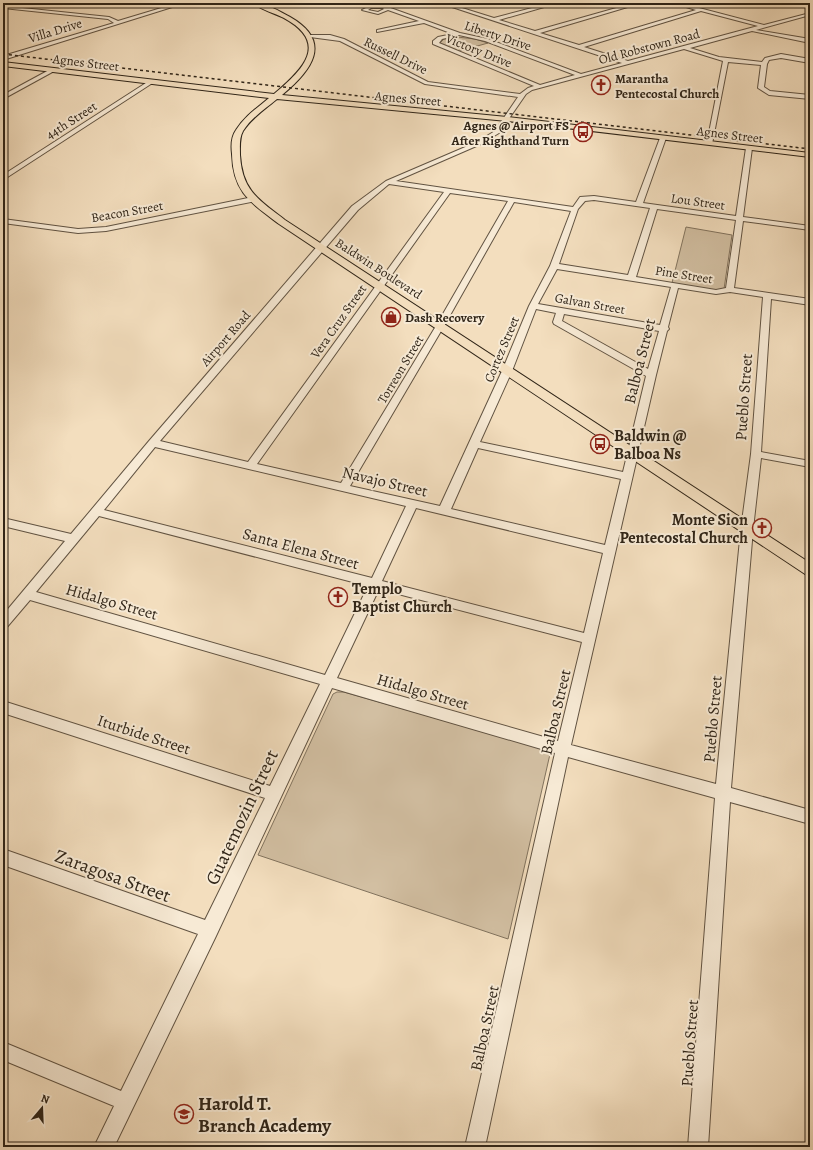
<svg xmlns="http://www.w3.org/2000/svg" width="813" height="1150" viewBox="0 0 813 1150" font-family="Alegreya,serif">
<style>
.green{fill:#d2bfa2;stroke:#81725d}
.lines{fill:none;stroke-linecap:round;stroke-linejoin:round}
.minor-casing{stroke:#615342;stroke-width:2}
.major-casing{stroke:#302518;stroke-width:2}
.minor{fill:#f7ead5;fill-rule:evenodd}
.major{fill:#f3debe;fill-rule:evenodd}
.rail{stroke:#302518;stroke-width:1.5;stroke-dasharray:3 3;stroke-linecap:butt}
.labels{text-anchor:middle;stroke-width:4;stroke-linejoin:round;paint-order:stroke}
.far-street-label{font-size:13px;fill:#302518;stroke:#f7ead5}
.far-poi-label{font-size:13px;font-weight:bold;fill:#302518;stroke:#f7ead5;text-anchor:start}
.street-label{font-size:16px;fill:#302518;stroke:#f7ead5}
.poi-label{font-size:16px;font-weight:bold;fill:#302518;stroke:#f7ead5;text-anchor:start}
.near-street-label{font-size:19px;fill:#302518;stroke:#f7ead5}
.near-poi-label{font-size:19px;font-weight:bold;fill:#302518;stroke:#f7ead5;text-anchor:start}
</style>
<rect width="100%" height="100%" fill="#f3debe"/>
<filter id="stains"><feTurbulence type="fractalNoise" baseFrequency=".005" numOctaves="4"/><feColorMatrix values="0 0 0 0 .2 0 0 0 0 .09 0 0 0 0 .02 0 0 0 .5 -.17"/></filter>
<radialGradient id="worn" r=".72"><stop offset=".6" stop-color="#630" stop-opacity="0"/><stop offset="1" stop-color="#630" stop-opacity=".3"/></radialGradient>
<g class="green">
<polygon points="457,37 475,39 488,43 456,52 440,43 444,39"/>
<polygon points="686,227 732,235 724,289 718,291 672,283"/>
<polygon points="337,692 344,692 547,750 550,754 508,939 258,855 333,694"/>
</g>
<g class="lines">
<g class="minor-casing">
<g id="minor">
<polygon points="178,3 185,3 3,60 3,56 114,23 108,19 3,8 3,6 109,17 118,21"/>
<path d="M440 3 457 6 476 3 462 8 494 18 551 3H558L499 20 535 31 634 3H641L540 33 579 45 696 10 673 3H680L764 25 810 13V15L756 30 810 39V43L752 31 690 48 719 57 762 62 765 58 781 54 810 59V63L781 58 769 60 767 64 764 87 770 91 810 95V99L769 95 758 88 761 65 728 62 712 144 707 143 723 61 684 49 532 90 526 94 499 133 481 144 396 181 573 207 580 197 594 196 636 202 660 138 663 136 666 138 643 203 736 216 746 148 749 146 752 148 743 217 810 226V230L743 221 734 288 810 299V305L771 299 761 452 810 461V467L761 458 753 529 731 788 810 810V824L730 802 708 1147H688L715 798 568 757 485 1147H465L555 753 332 688 216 936 114 1147H94L114 1106 3 1060V1042L121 1091 198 934 3 865V849L205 920 265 798 3 713V701L270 786 320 684 30 600 7 627 3 629V615L65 541 3 526V518L71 534 149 441 352 206 386 181 477 142 495 131 518 97 425 84 340 41 310 37 308 35H330L344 39 428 82 520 94 528 88 534 86 433 44V41L438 37 453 34 424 23 377 32V30L419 21 388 10 378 14 362 10 370 6H385L460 33 488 39 581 74 622 63ZM371 8H383L384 9 378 12 368 10ZM701 11 758 26 628 61 584 47ZM459 35 485 41 575 75 540 85 439 43 442 39ZM389 184 444 192 248 462 160 441 358 210ZM450 193 508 201 436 326 341 483 257 464ZM594 200 650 208 628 275 559 264 578 209 585 201ZM514 202 571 211 550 266 529 306 502 371 440 506 350 486 444 326ZM657 209 736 220 726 288 716 290 636 277ZM557 269 671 287 660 325 538 304ZM678 288 716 294 730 292 763 297 751 454 741 529 716 784 571 745 656 375 667 331 669 329 668 327ZM536 309 556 313 553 322 554 324 646 376 623 472 480 442 512 371ZM564 314 659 331 648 369 562 321ZM155 447 406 506 372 578 104 510ZM478 448 621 479 605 545 451 509ZM416 508 603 553 584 633 382 581ZM99 516 368 586 325 675 36 592ZM379 589 582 642 558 741 337 678Z"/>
<polygon points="800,3 810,4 810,6 800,4"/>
<polygon points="51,69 56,70 3,99 3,95"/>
<polygon points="149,81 154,82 3,180 3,175"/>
<polygon points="253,197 257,199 256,201 106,231 78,233 3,223 3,219 78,229 106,227"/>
</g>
</g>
<g class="major-casing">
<path id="major" d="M253 3C266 3 279 11 290 17 334 42 311 71 282 95L507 117 810 153V157L507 121 277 99C265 109 251 118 243 131 239 138 240 147 240 155 242 191 259 200 285 220L810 563V576L805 574 279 224C250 202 233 192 232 154 231 146 231 137 236 130 244 117 257 108 269 98L3 66V62L274 94C303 70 330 43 284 18 274 13 261 10 253 3Z"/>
</g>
<use href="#minor" class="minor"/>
<use href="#major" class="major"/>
<polyline class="rail" points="3,54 810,149"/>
</g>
<defs>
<g id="church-ring" transform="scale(1)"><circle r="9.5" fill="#f7ead5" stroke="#8f2418" stroke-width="1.5"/><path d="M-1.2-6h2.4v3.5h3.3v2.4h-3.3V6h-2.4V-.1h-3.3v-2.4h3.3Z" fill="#8f2418"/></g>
<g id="bus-ring" transform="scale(1)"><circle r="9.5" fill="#f7ead5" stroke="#8f2418" stroke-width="1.5"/><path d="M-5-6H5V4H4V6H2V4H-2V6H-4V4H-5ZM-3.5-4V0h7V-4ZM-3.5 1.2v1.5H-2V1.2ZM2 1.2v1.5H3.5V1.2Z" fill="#8f2418"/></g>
<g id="shop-ring" transform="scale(1)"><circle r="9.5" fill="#f7ead5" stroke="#8f2418" stroke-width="1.5"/><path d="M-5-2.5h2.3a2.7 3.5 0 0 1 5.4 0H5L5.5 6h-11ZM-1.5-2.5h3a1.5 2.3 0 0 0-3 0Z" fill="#8f2418"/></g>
<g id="school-ring" transform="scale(1)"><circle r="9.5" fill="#f7ead5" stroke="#8f2418" stroke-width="1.5"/><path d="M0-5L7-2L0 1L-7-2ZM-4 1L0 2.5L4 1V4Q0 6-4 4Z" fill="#8f2418"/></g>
</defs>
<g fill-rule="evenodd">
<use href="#church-ring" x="601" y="85"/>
<use href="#bus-ring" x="583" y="132"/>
<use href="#shop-ring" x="391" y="317"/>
<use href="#bus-ring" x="600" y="444"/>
<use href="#church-ring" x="762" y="528"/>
<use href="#church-ring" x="338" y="597"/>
<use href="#school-ring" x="184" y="1114"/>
</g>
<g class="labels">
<g class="far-street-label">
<text transform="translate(55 30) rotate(-17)" y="5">Villa Drive</text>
<text transform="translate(498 35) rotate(18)" y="5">Liberty Drive</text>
<text transform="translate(649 46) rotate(-15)" y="5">Old Robstown Road</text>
<text transform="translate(479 50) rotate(22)" y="5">Victory Drive</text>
<text transform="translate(396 55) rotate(26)" y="5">Russell Drive</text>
<text transform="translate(86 62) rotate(7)" y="5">Agnes Street</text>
<text transform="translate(408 98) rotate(5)" y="5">Agnes Street</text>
<text transform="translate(71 120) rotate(-33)" y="5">44th Street</text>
<text transform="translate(730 134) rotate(7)" y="5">Agnes Street</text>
<text transform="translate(698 201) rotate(8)" y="5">Lou Street</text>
<text transform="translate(127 211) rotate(-10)" y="5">Beacon Street</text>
<text transform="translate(379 268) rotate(33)" y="5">Baldwin Boulevard</text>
<text transform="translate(684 274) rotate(9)" y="5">Pine Street</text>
<text transform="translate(590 303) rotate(10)" y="5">Galvan Street</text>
<text transform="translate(338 321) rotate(-55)" y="5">Vera Cruz Street</text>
<text transform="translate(225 338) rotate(-49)" y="5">Airport Road</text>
<text transform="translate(501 349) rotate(-67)" y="5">Cortez Street</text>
<text transform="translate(400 369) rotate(-59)" y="5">Torreon Street</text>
</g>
<g class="far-poi-label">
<text x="615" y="83">Marantha<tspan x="615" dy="15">Pentecostal Church</tspan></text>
<text x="569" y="130" text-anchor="end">Agnes @ Airport FS<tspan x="569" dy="15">After Righthand Turn</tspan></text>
<text x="405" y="322">Dash Recovery</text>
</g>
<g class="street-label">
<text transform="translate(639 361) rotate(-76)" y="6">Balboa Street</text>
<text transform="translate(743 397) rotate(-86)" y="6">Pueblo Street</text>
<text transform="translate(385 481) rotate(13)" y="6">Navajo Street</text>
<text transform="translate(301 548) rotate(15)" y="6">Santa Elena Street</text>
<text transform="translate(112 601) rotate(16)" y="6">Hidalgo Street</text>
<text transform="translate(423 691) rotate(16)" y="6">Hidalgo Street</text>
<text transform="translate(555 712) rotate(-77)" y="6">Balboa Street</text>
<text transform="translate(712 719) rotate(-85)" y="6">Pueblo Street</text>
<text transform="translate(144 734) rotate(18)" y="6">Iturbide Street</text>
<text transform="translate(484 1028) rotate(-78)" y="6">Balboa Street</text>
<text transform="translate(689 1043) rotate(-86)" y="6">Pueblo Street</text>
</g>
<g class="poi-label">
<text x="614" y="441">Baldwin @<tspan x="614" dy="18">Balboa Ns</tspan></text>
<text x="748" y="525" text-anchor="end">Monte Sion<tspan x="748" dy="18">Pentecostal Church</tspan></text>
<text x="352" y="594">Templo<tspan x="352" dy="18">Baptist Church</tspan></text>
</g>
<g class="near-street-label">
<text transform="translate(241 817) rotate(-65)" y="7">Guatemozin Street</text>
<text transform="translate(113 875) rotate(20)" y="7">Zaragosa Street</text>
</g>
<g class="near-poi-label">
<text x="198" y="1110">Harold T.<tspan x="198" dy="22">Branch Academy</tspan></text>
</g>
</g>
<rect width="813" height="1150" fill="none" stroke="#f3debe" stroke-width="16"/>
<rect x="4" y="4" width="805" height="1142" fill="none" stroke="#302518" stroke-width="2"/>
<rect x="8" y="8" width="797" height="1134" fill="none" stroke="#302518"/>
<g transform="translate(42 1108) rotate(19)" stroke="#f7ead5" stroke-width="3" paint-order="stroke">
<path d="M0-3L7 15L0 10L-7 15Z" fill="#302518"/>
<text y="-6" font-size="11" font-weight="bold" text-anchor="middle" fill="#302518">N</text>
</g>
<rect width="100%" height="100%" filter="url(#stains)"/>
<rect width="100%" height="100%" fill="url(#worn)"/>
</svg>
